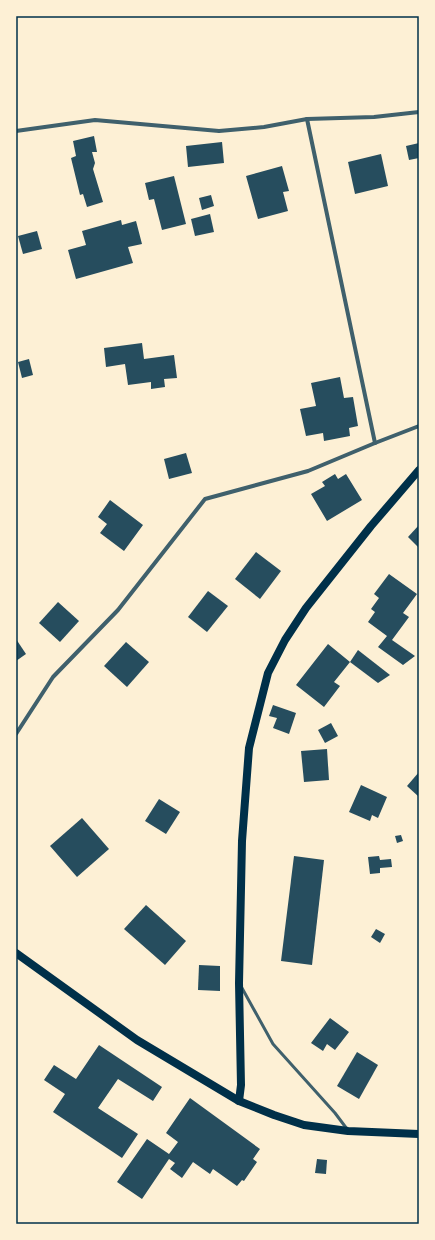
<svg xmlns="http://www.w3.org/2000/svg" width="435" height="1240" viewBox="0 0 435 1240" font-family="'Fira Sans Condensed',sans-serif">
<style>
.building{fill:#264d5e}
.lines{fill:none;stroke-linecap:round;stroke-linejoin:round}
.service{stroke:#3f606c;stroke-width:3}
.minor{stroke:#3f606c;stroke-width:4}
.secondary{stroke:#003049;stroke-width:8}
.neatline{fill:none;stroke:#003049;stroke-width:1.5}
</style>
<rect width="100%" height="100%" fill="#fdf0d5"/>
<g class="building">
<polygon points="94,136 97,152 92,152 95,163 93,169 103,202 87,207 83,194 80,195 71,158 76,156 73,141"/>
<polygon points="222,142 224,163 188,167 186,146"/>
<polygon points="419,143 419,158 409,160 406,146"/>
<polygon points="381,154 388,186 355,194 348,162"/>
<polygon points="282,166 289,191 283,192 288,211 258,219 246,176"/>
<polygon points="174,176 186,224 162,230 154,199 149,200 145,183"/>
<polygon points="211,195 214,206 202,210 199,198"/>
<polygon points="210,214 214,232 195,236 191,219"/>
<polygon points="121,220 122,225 136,221 142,244 128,247 133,263 76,279 68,250 86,245 82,231"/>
<polygon points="37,231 42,249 23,254 18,236"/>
<polygon points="142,343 144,359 174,355 177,378 164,379 165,387 151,389 151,382 128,385 125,364 106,367 104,348"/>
<polygon points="29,359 33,375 22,378 18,362"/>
<polygon points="340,377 344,398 353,397 358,426 349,428 350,436 324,441 323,433 306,436 300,409 316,406 311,383"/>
<polygon points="186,453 192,473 169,479 164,459"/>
<polygon points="335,474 338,479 346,474 362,500 327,521 311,494 325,486 322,482"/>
<polygon points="110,500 143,525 124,551 100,533 107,524 98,517"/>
<polygon points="419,525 419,548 408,537"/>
<polygon points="256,552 281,571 260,599 235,579"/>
<polygon points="389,574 417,594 403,613 409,617 392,640 415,656 403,665 378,647 387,636 368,622 375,612 371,609 379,598 374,594"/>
<polygon points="208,591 228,606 207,632 188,617"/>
<polygon points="58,602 79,621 60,642 39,623"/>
<polygon points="16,639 26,654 16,661"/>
<polygon points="126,642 149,662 127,687 104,666"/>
<polygon points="328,644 350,662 334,682 340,686 324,707 296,685"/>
<polygon points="358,650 390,675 378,683 350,662"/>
<polygon points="273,705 296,713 289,734 273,728 277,718 269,716"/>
<polygon points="331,723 338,736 325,743 318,730"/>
<polygon points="327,749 329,780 304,782 301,751"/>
<polygon points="419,772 419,797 407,786"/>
<polygon points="361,785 387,797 378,818 372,815 370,821 349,812"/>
<polygon points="159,799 180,812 166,834 145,821"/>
<polygon points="82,818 109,849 77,877 50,846"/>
<polygon points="401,835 403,841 397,843 395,836"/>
<polygon points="294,856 324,860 312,965 281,961"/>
<polygon points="379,856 380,860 391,859 392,867 380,868 380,873 370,874 368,857"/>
<polygon points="146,905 186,941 165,965 124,929"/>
<polygon points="376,929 385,934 380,943 371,937"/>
<polygon points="199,965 220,966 220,991 198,990"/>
<polygon points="330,1018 349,1032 335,1050 327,1044 323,1051 311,1043"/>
<polygon points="99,1045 162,1087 153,1101 118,1079 98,1108 138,1134 122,1158 53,1112 65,1094 44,1080 54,1065 76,1079"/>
<polygon points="357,1052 378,1065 359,1099 337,1086"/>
<polygon points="190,1098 260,1149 253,1159 257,1162 244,1181 242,1180 237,1186 213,1169 210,1174 193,1162 182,1178 170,1169 175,1163 169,1159 142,1199 117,1182 147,1139 169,1154 178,1142 166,1133"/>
<polygon points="317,1159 327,1160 326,1174 315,1173"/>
</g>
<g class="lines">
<polyline class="service" points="242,988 273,1044 335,1113 347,1129"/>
<g class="minor">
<polyline points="307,119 375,443"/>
<polyline points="16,131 95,120 219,131 264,127 307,119 374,117 419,112"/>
<polyline points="16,734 53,677 118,610 205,499 308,471 375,443 419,426"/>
</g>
<g class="secondary">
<polyline points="16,953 137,1040 239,1101 274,1115 304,1125 348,1131 419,1134"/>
<polyline points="239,1101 241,1085 239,983 242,841 249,748 268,673 285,640 306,608 371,526 419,470"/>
</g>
</g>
<rect width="435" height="1240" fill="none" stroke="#fdf0d5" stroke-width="34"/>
<rect x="17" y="17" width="401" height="1206" class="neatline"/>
</svg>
